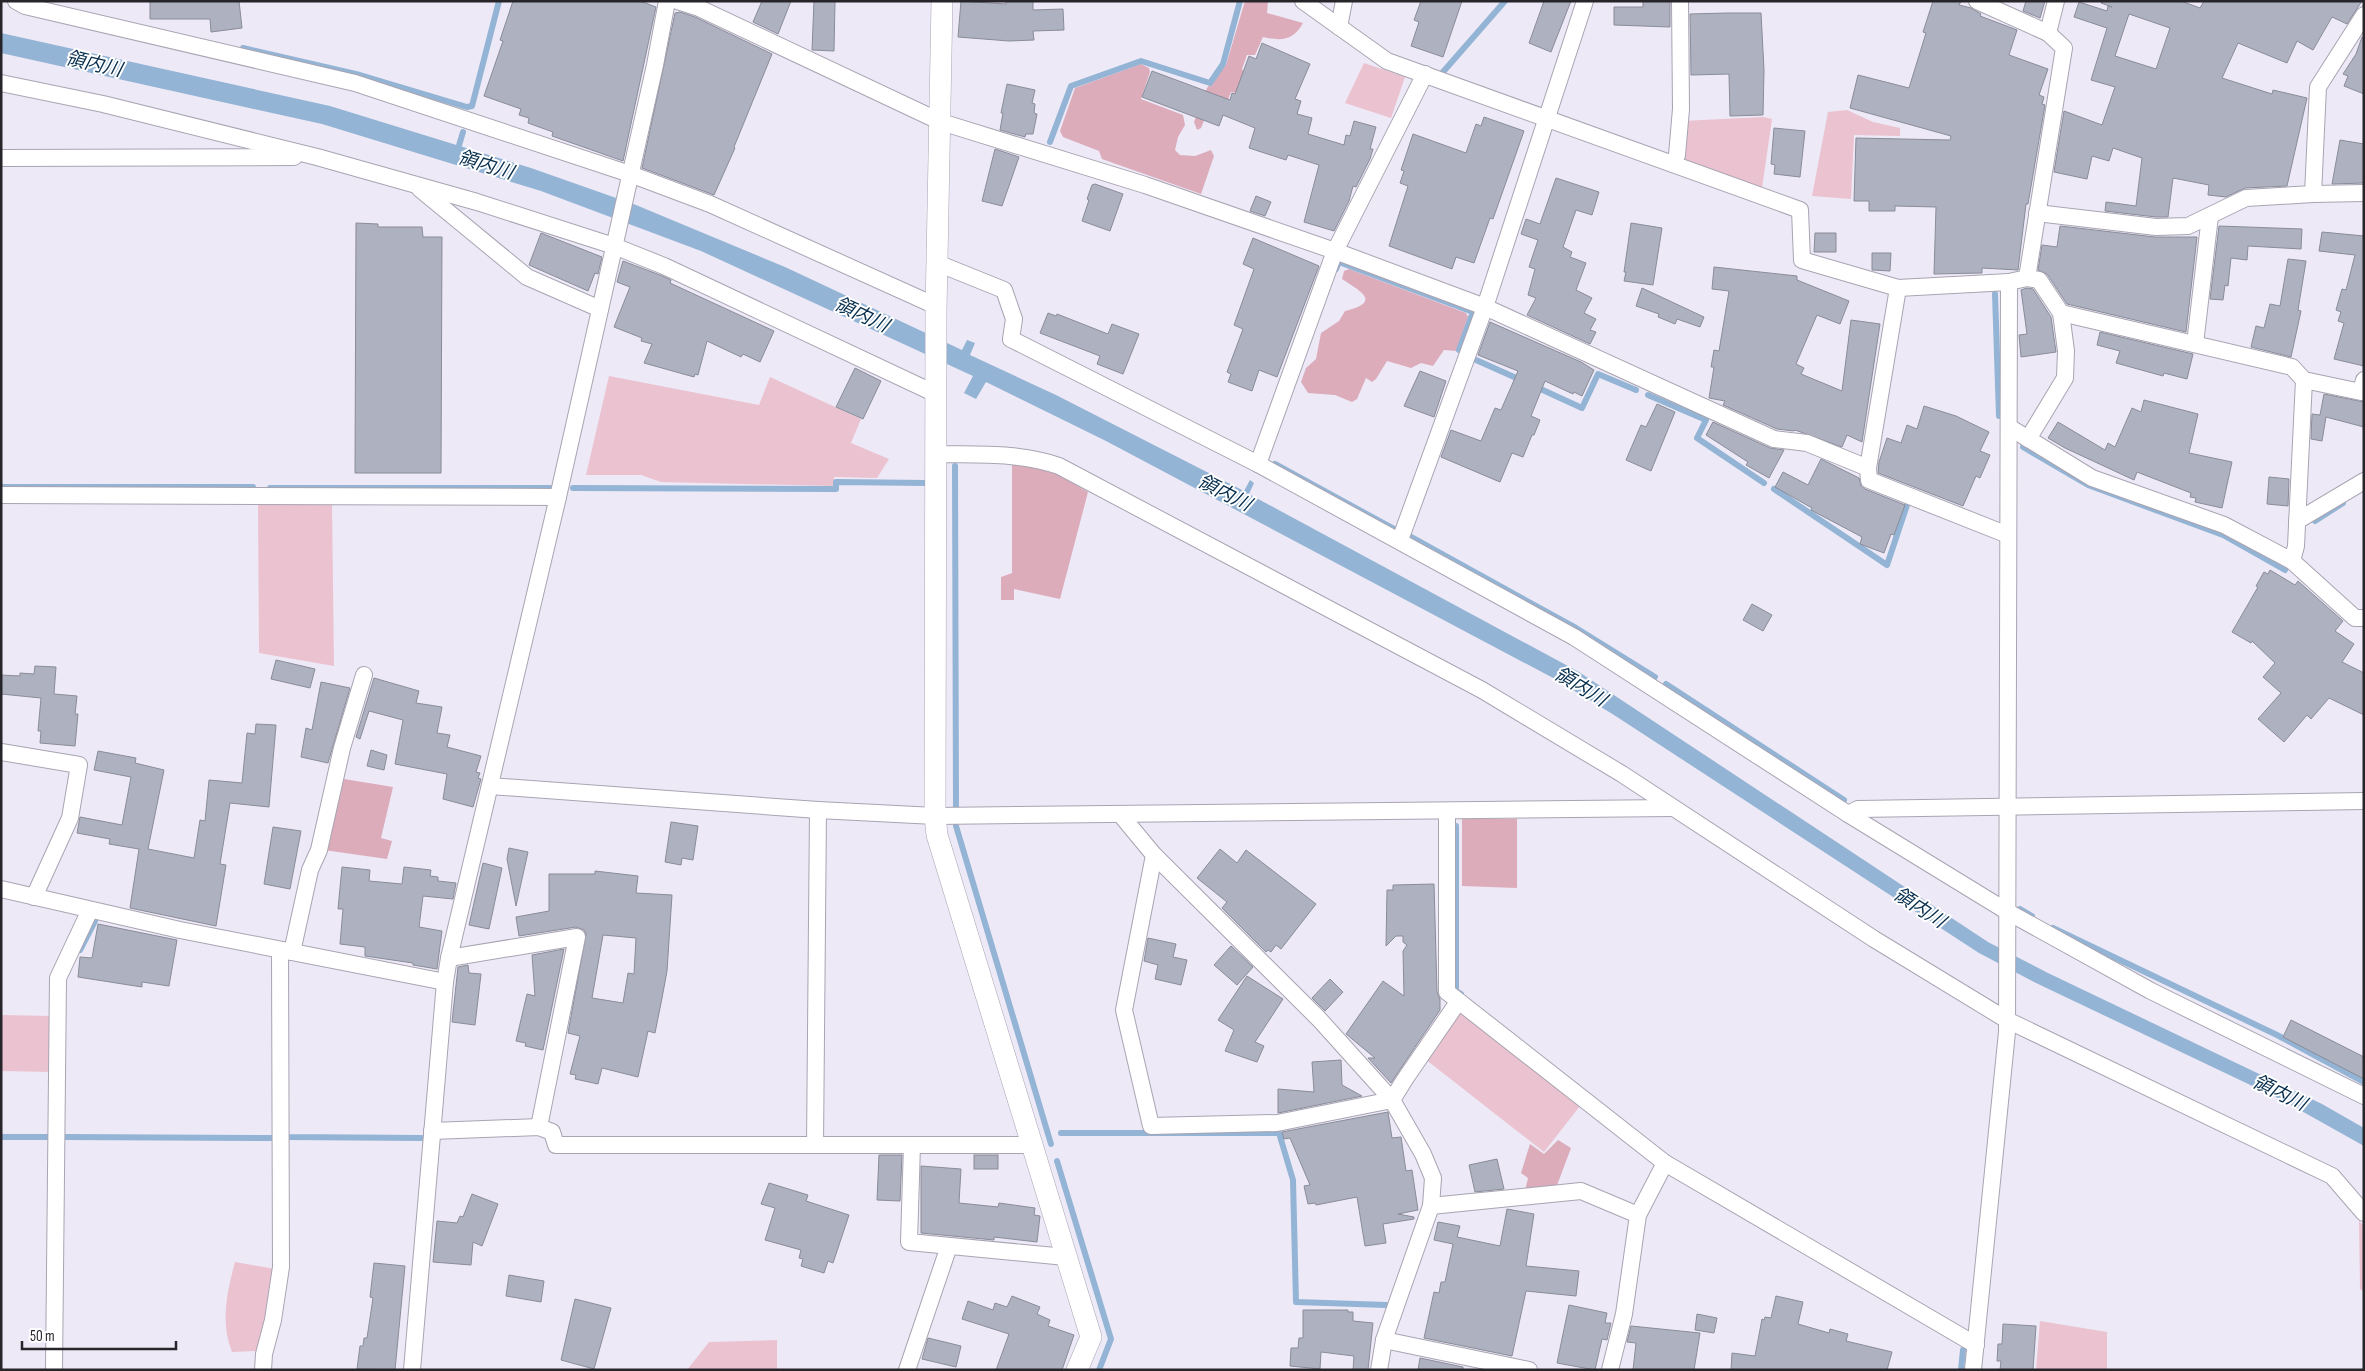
<svg xmlns="http://www.w3.org/2000/svg" width="2365" height="1371" viewBox="0 0 2365 1371" font-family="'Sofia Sans Condensed','Noto Sans JP',sans-serif">
<style>
.green{fill:#ebc2cf}
.forest{fill:#dcacbb}
.water{fill:#93b4d4}
.lines{fill:none;stroke-linecap:round;stroke-linejoin:round}
.stream{stroke:#93b4d4;stroke-width:6}
.building{fill:#aeb1bf;stroke:#898c99;fill-rule:evenodd}
.minor-casing{stroke:#a9a4b2;stroke-width:18}
.tertiary-casing{stroke:#a9a4b2;stroke-width:22}
.minor{stroke:#fff;stroke-width:16}
.tertiary{stroke:#fff;stroke-width:21}
.labels{text-anchor:middle;stroke-width:4;stroke-linejoin:round;paint-order:stroke}
.water-label{font-size:19px;font-style:italic;fill:#082f4e;stroke:#fff}
</style>
<rect width="100%" height="100%" fill="#eee9f7"/>
<g class="green">
<polygon points="1364,63 1405,77 1391,118 1345,103"/>
<polygon points="1847,110 1873,122 1900,128 1900,136 1854,135 1851,199 1812,196 1828,112"/>
<polygon points="1763,117 1772,119 1762,188 1682,161 1683,121"/>
<polygon points="609,376 759,405 770,377 861,419 851,443 889,459 877,478 834,477 834,486 661,482 641,475 586,475"/>
<polygon points="258,500 332,501 334,666 259,653"/>
<polygon points="1462,1013 1580,1106 1544,1152 1425,1059 1456,1014"/>
<polygon points="1,1015 52,1016 51,1072 1,1071"/>
<polygon points="2359,1221 2364,1226 2364,1291 2360,1289"/>
<path d="M235 1262 275 1269 259 1351 232 1352C220 1322 227 1292 235 1262Z"/>
<polygon points="2040,1321 2107,1332 2107,1370 2036,1370"/>
<polygon points="777,1340 777,1370 687,1370 709,1342"/>
</g>
<g class="forest">
<path d="M1245 1H1268L1267 13 1303 23C1293 41 1281 41 1263 37L1255 55H1247L1242 69 1244 72 1238 93 1231 92 1221 118H1205L1201 128 1197 130 1194 122 1207 88 1226 65Z"/>
<polygon points="1141,64 1149,68 1150,72 1141,99 1183,115 1185,125 1178,137 1175,150 1180,155 1195,156 1211,150 1214,156 1201,194 1102,159 1099,151 1063,137 1060,131 1075,88"/>
<path d="M1349 269 1466 313 1468 317 1456 351 1444 350 1433 366 1421 363 1411 368 1387 361 1376 379 1372 382 1366 378 1357 399 1352 402 1335 395 1308 393 1301 382 1306 368 1316 359 1321 333 1339 321 1345 311C1383 302 1360 291 1342 279L1344 271Z"/>
<polygon points="1012,463 1054,472 1088,492 1060,599 1014,589 1014,600 1001,600 1001,577 1012,573"/>
<polygon points="344,779 393,787 381,838 392,841 387,859 324,850"/>
<polygon points="1462,819 1517,819 1517,888 1462,886"/>
<polygon points="1558,1140 1571,1148 1556,1188 1525,1191 1528,1178 1521,1173 1530,1144 1544,1154"/>
</g>
<polygon class="water" points="1,33 330,106 531,168 636,205 785,267 962,350 967,340 975,343 970,355 1056,395 1244,491 1250,480 1254,483 1249,494 1579,672 1988,942 2048,973 2322,1104 2364,1128 2364,1146 2284,1101 2036,983 1979,953 1614,715 1555,679 1106,441 986,382 976,399 964,393 973,376 701,251 541,191 322,124 1,53"/>
<g class="lines">
<g class="stream">
<polyline points="243,48 360,75 467,107 472,106 499,1"/>
<polyline points="1443,72 1505,1"/>
<polyline points="1050,142 1071,86 1141,61 1210,83 1223,64 1240,1"/>
<polyline points="457,152 463,132"/>
<polyline points="1336,269 1339,262 1473,312 1459,350"/>
<polyline points="1995,294 1999,416"/>
<polyline points="1476,360 1523,381"/>
<polyline points="1534,386 1582,408 1598,374 1636,390"/>
<polyline points="1648,395 1706,420 1697,438 1764,483"/>
<polyline points="2023,447 2088,485 2223,535 2285,570"/>
<polyline points="1275,464 1394,529"/>
<polyline points="955,466 956,808"/>
<polyline points="1,487 253,487"/>
<polyline points="270,488 550,488"/>
<polyline points="573,488 836,489 836,482 926,483"/>
<polyline points="1774,489 1887,565 1907,505"/>
<polyline points="2315,521 2343,503"/>
<polyline points="1411,537 1576,628 1655,677"/>
<polyline points="1666,684 1844,800"/>
<polyline points="956,826 1051,1144"/>
<polyline points="1456,826 1456,991 1461,994"/>
<polyline points="2020,909 2032,916"/>
<polyline points="2053,928 2277,1035 2364,1082"/>
<polyline points="80,950 95,921"/>
<polyline points="286,1132 286,1137 422,1138"/>
<polyline points="1061,1133 1279,1133 1293,1180 1296,1302 1386,1305"/>
<polyline points="1,1137 47,1137"/>
<polyline points="63,1137 272,1138"/>
<polyline points="1057,1161 1111,1339 1099,1370"/>
<polyline points="1961,1370 1963,1350"/>
</g>
</g>
<g class="building">
<polygon points="150,1 239,1 242,28 211,32 210,19 150,19"/>
<polygon points="513,1 640,1 656,7 623,161 552,136 553,132 528,123 529,118 519,115 521,109 484,96 503,41 500,40"/>
<polygon points="762,1 791,1 778,34 753,22"/>
<polygon points="814,1 835,1 834,51 812,50"/>
<polygon points="961,1 1006,4 1006,1 1033,1 1033,10 1063,9 1064,30 1033,31 1034,40 1009,41 958,37"/>
<polygon points="1421,1 1462,1 1443,57 1411,46 1419,22 1414,20"/>
<polygon points="1544,1 1571,1 1551,52 1529,43"/>
<polygon points="1643,1 1670,1 1670,27 1614,25 1614,7 1643,7"/>
<polygon points="1933,1 1961,1 1959,5 1971,8 1981,14 1980,16 2017,30 2009,55 2048,69 2039,95 2044,97 2042,104 2045,105 2028,204 2026,204 2018,270 1982,268 1982,273 1934,274 1936,207 1895,206 1895,211 1869,211 1869,201 1854,201 1856,138 1950,140 1951,136 1850,108 1858,75 1909,88 1926,33 1923,32"/>
<polygon points="2026,1 2045,1 2040,18 2023,11"/>
<path d="M2101 1H2181L2200 8 2204 1H2362L2347 24 2332 17 2313 50 2297 41 2287 63 2238 43 2222 78 2272 94 2273 90 2307 98 2287 186 2245 188 2226 197 2208 195 2209 185 2173 178 2168 217H2156L2105 211 2106 202 2136 206 2142 158 2113 148 2109 161 2092 156 2087 179 2054 172 2064 111 2102 125 2115 87 2091 80 2107 28 2074 17 2079 2 2107 11 2108 6 2112 7 2101 3ZM2129 14 2170 28 2156 69 2115 56Z"/>
<polygon points="680,12 695,17 772,54 734,147 735,148 714,195 642,168 675,13"/>
<polygon points="1727,13 1761,13 1764,70 1763,115 1730,116 1729,74 1691,75 1690,14"/>
<polygon points="2362,37 2364,38 2364,94 2344,86 2348,76 2343,74 2356,54"/>
<polygon points="1262,43 1310,64 1295,99 1301,101 1297,114 1312,118 1308,134 1344,145 1346,135 1350,136 1354,121 1376,127 1370,149 1373,149 1370,159 1356,187 1353,186 1349,201 1334,231 1304,222 1319,165 1288,155 1286,160 1249,148 1255,128 1223,115 1219,126 1142,97 1152,71 1230,100 1232,93 1235,94 1249,56 1256,59"/>
<polygon points="1007,84 1035,90 1032,103 1035,104 1034,113 1037,114 1033,134 1026,134 1025,137 1000,130 1003,113 1001,113"/>
<polygon points="1484,117 1524,131 1493,219 1490,218 1474,263 1456,257 1452,269 1389,246 1408,186 1400,183 1404,171 1401,170 1413,134 1466,153 1476,124 1481,126"/>
<polygon points="1774,128 1805,131 1800,177 1774,174 1775,165 1771,164"/>
<polygon points="2340,140 2364,144 2364,183 2332,184"/>
<polygon points="995,149 1019,157 1002,206 982,201"/>
<polygon points="1556,178 1599,192 1592,215 1576,210 1563,247 1572,252 1570,257 1586,263 1576,290 1592,298 1584,313 1596,319 1590,330 1596,332 1590,344 1527,315 1536,298 1528,295 1535,269 1529,267 1538,240 1521,234 1526,219 1540,224"/>
<polygon points="1095,184 1123,194 1110,231 1082,221 1089,200 1087,199 1092,185"/>
<polygon points="1256,196 1271,202 1265,216 1250,211"/>
<polygon points="356,223 378,224 378,227 422,227 423,237 442,237 441,473 355,473"/>
<polygon points="1631,223 1662,228 1653,285 1624,281 1626,272 1624,272"/>
<polygon points="2060,226 2155,237 2197,237 2186,332 2067,304 2047,274 2038,270 2042,245 2057,247"/>
<polygon points="2219,226 2302,229 2301,249 2248,246 2247,260 2231,258 2228,286 2225,285 2223,300 2210,299"/>
<polygon points="2322,232 2364,236 2364,366 2334,359 2344,323 2338,321 2341,312 2336,310 2342,289 2346,290 2355,255 2319,251"/>
<polygon points="541,233 602,257 598,274 595,273 588,291 529,265"/>
<polygon points="1815,233 1836,233 1836,252 1814,252"/>
<polygon points="1253,238 1319,266 1277,377 1259,370 1252,391 1228,382 1231,374 1227,372 1243,329 1234,325 1254,269 1243,264"/>
<polygon points="1872,253 1891,253 1890,271 1872,270"/>
<polygon points="2288,259 2306,261 2298,310 2301,311 2291,357 2251,347 2256,326 2264,328 2270,304 2280,306"/>
<polygon points="623,261 660,275 671,280 670,283 774,331 760,362 743,354 741,357 707,341 698,375 695,374 694,377 644,363 652,344 641,341 642,338 614,327 630,287 617,282"/>
<polygon points="1714,267 1797,276 1797,280 1849,301 1840,324 1817,315 1796,364 1804,368 1801,374 1842,391 1851,320 1880,324 1862,442 1847,435 1842,447 1795,430 1794,431 1777,429 1723,405 1725,401 1709,398 1714,367 1711,367 1714,350 1719,351 1729,291 1712,289"/>
<polygon points="1642,288 1704,317 1700,327 1677,319 1675,324 1658,317 1659,314 1636,306"/>
<polygon points="2027,288 2033,289 2051,317 2056,352 2021,357 2019,335 2027,334 2021,290"/>
<polygon points="1048,313 1056,316 1057,314 1108,334 1112,324 1139,334 1123,374 1097,364 1100,356 1040,333"/>
<polygon points="1490,322 1581,362 1594,370 1582,396 1574,392 1573,394 1545,381 1531,416 1540,420 1534,435 1532,435 1523,457 1512,453 1500,482 1441,457 1451,430 1481,441 1495,408 1501,410 1518,371 1478,355"/>
<polygon points="2100,332 2193,354 2187,379 2164,373 2163,376 2116,363 2120,351 2097,345"/>
<polygon points="855,368 881,381 863,419 836,407"/>
<polygon points="1420,371 1446,381 1434,417 1404,406"/>
<polygon points="2324,394 2364,402 2364,427 2326,417 2322,441 2311,439 2312,414 2320,415"/>
<polygon points="2144,400 2198,414 2189,453 2232,462 2222,508 2195,502 2196,498 2190,497 2191,493 2137,472 2134,480 2065,448 2048,438 2058,422 2105,450 2108,443 2115,447 2132,408 2141,412"/>
<polygon points="1657,404 1675,412 1651,471 1626,460 1641,425 1646,427"/>
<polygon points="1924,406 1956,416 1989,432 1980,451 1990,455 1980,478 1976,476 1963,506 1878,473 1879,462 1887,438 1901,443 1907,425 1917,429"/>
<polygon points="1713,422 1770,448 1784,450 1769,478 1746,465 1748,462 1706,435"/>
<polygon points="1821,459 1859,478 1861,486 1865,489 1905,505 1894,535 1891,534 1884,553 1860,544 1862,537 1811,510 1812,508 1775,487 1783,472 1808,485"/>
<polygon points="2269,477 2289,479 2288,506 2267,504"/>
<polygon points="2270,570 2295,585 2298,581 2343,621 2335,631 2354,644 2342,662 2364,673 2364,715 2329,698 2311,719 2307,715 2284,742 2258,719 2281,693 2263,677 2275,663 2252,641 2251,643 2232,632 2258,587 2256,586 2264,572 2268,574"/>
<polygon points="1752,604 1772,615 1763,631 1743,620"/>
<polygon points="276,660 315,669 310,688 271,679"/>
<polygon points="35,666 56,667 54,694 77,696 75,714 78,714 75,746 40,743 41,731 38,731 41,698 1,694 1,675 20,676 20,673 34,674"/>
<polygon points="374,678 419,691 416,703 442,707 437,733 450,735 447,747 481,756 476,772 480,773 478,778 481,779 473,807 443,799 447,774 395,764 403,720 369,711 360,739 356,737"/>
<polygon points="321,682 350,688 328,763 301,757 306,728 312,730"/>
<polygon points="256,724 276,725 269,807 230,803 220,864 226,865 216,926 130,908 139,849 109,844 110,839 77,833 80,817 122,825 131,777 94,770 98,751 136,758 135,763 164,770 148,849 194,858 200,820 205,821 209,780 242,783 247,733 255,734"/>
<polygon points="371,750 387,755 384,770 367,766"/>
<polygon points="671,822 698,826 693,860 682,858 681,865 665,862"/>
<polygon points="273,827 301,831 290,889 264,884"/>
<polygon points="509,848 528,852 516,906 507,859"/>
<polygon points="1220,849 1237,863 1246,850 1316,904 1281,949 1276,945 1271,952 1268,950 1266,952 1222,908 1227,902 1197,878"/>
<polygon points="483,863 502,868 489,929 469,925"/>
<polygon points="342,867 370,870 369,881 402,884 404,867 431,870 430,876 438,877 438,881 456,883 453,899 423,896 419,927 442,931 437,969 413,965 413,963 406,962 365,956 365,947 340,944 343,909 338,909"/>
<path d="M595 871 638 876 636 893 672 895 667 971 662 998 655 1033 648 1031 638 1077 602 1068 598 1084 575 1079 576 1075 570 1074 580 1036 568 1033 586 934 584 930 576 927 519 936 516 917 549 911V874H595ZM603 935 636 938 634 974 628 973 623 1003 592 998Z"/>
<polygon points="1434,884 1437,992 1440,999 1440,1010 1391,1083 1368,1058 1375,1058 1346,1034 1383,981 1404,996 1403,951 1407,945 1403,942 1403,936 1396,936 1386,946 1387,890 1393,890 1393,885"/>
<polygon points="98,924 177,940 169,986 142,982 142,987 78,977 80,957 92,958"/>
<polygon points="1148,938 1176,944 1173,957 1187,960 1181,985 1155,979 1158,965 1144,961"/>
<polygon points="1231,946 1253,967 1237,985 1214,965"/>
<polygon points="564,949 543,1050 525,1046 526,1043 516,1041 527,994 535,996 532,955"/>
<polygon points="468,965 469,973 481,974 475,1025 452,1022 458,967"/>
<polygon points="1247,976 1283,999 1255,1042 1264,1046 1257,1062 1225,1051 1234,1030 1218,1020"/>
<polygon points="1330,979 1343,992 1325,1011 1312,998"/>
<polygon points="2291,1020 2364,1057 2364,1079 2283,1037"/>
<polygon points="1341,1060 1342,1085 1362,1096 1278,1113 1278,1089 1314,1092 1312,1062"/>
<polygon points="1388,1112 1392,1138 1401,1137 1406,1171 1412,1170 1418,1210 1398,1214 1414,1217 1414,1219 1383,1224 1386,1243 1365,1246 1357,1197 1316,1205 1315,1203 1308,1204 1304,1186 1310,1185 1290,1138 1284,1139 1282,1132"/>
<polygon points="879,1155 902,1155 900,1201 877,1200"/>
<rect x="974" y="1155" width="24" height="14"/>
<polygon points="1497,1159 1504,1189 1475,1192 1469,1165"/>
<polygon points="921,1166 961,1169 959,1203 998,1207 999,1203 1035,1208 1034,1215 1040,1216 1037,1242 994,1237 994,1240 921,1233"/>
<polygon points="769,1183 808,1195 806,1201 849,1215 833,1263 828,1261 824,1273 801,1266 803,1259 799,1258 801,1250 765,1240 775,1208 761,1204"/>
<polygon points="472,1194 498,1204 482,1246 473,1242 471,1265 433,1262 437,1221 457,1223 460,1216 463,1217"/>
<polygon points="1507,1209 1534,1214 1526,1266 1579,1271 1576,1296 1526,1291 1512,1356 1424,1338 1434,1292 1439,1293 1441,1282 1445,1282 1453,1244 1434,1240 1438,1222 1460,1226 1457,1237 1500,1246"/>
<polygon points="374,1263 405,1266 395,1370 357,1369 360,1346 363,1346 364,1338 367,1338 373,1298 370,1297"/>
<polygon points="509,1275 544,1281 541,1302 506,1296"/>
<polygon points="1012,1296 1040,1307 1037,1314 1050,1320 1048,1326 1074,1335 1062,1370 996,1370 1009,1334 962,1319 968,1301 993,1310 995,1303 1007,1307"/>
<polygon points="1776,1296 1803,1302 1798,1324 1829,1333 1830,1329 1848,1334 1846,1341 1892,1352 1887,1370 1731,1370 1732,1353 1755,1356 1762,1319 1764,1320 1765,1317 1771,1318"/>
<polygon points="575,1299 611,1308 594,1369 561,1360"/>
<polygon points="1569,1305 1607,1313 1605,1323 1611,1323 1607,1340 1602,1339 1595,1370 1557,1363"/>
<polygon points="1303,1310 1348,1310 1348,1312 1353,1312 1353,1321 1373,1323 1368,1370 1353,1370 1354,1356 1321,1352 1320,1369 1290,1366 1291,1348 1298,1348 1299,1338 1303,1338"/>
<polygon points="1697,1314 1717,1318 1714,1333 1695,1330"/>
<polygon points="2003,1324 2036,1326 2033,1370 2000,1370 2001,1361 1997,1361 1998,1344 2002,1344"/>
<polygon points="1631,1326 1700,1333 1694,1370 1633,1370 1636,1343 1627,1342"/>
<polygon points="928,1338 961,1346 956,1367 922,1359"/>
<polygon points="1420,1358 1463,1367 1463,1370 1418,1370"/>
</g>
<g class="lines">
<g class="minor-casing">
<g id="minor">
<polyline points="16,1 25,6 355,83 630,174 710,204 936,306"/>
<polyline points="677,1 699,8 941,122 1145,185 1335,251 1485,307 1774,439 1807,443 1868,468 1869,480 2008,535"/>
<polyline points="1303,1 1387,61 1800,210 1802,260 1898,288 2009,282"/>
<polyline points="1977,1 2048,33"/>
<polyline points="1339,27 1344,1"/>
<polyline points="1,83 103,104 317,157 477,202 614,246 664,266 936,394"/>
<polyline points="1,158 294,157"/>
<polyline points="1673,164 1677,155 1681,109 1680,1"/>
<polyline points="420,189 527,277 600,309"/>
<polyline points="2313,194 2364,193"/>
<polyline points="2037,213 2156,227 2188,226 2246,198 2313,194 2318,87 2364,15"/>
<polyline points="937,263 1004,290 1014,319 1011,339 1258,464 1574,637 1848,814 2008,912 2151,991 2364,1096"/>
<polyline points="2027,278 2039,280 2061,313 2066,351 2065,378 2028,439"/>
<polyline points="2061,313 2292,367 2304,380 2361,392 2364,380"/>
<polyline points="2195,344 2210,216"/>
<polyline points="2009,427 2092,478 2224,525 2292,561 2355,618 2364,618"/>
<path d="M936 454C977 455 1019 452 1059 466L1482 690 1622 774 1874 939 2007 1020 2332 1176 2364 1213"/>
<polyline points="1258,464 1335,251 1425,74"/>
<polyline points="1868,468 1898,288"/>
<polyline points="1,495 558,497"/>
<polyline points="2297,521 2364,481"/>
<polyline points="1400,540 1485,307 1585,1"/>
<polyline points="2292,561 2296,546 2304,380"/>
<polyline points="1,752 79,765 70,818 34,897"/>
<polyline points="490,786 818,810 935,816 1672,808"/>
<polyline points="1447,811 1447,992 1665,1163 1976,1345"/>
<polyline points="1120,814 1154,855 1319,1019 1392,1100 1423,1154 1433,1178 1431,1206 1384,1340 1379,1370"/>
<polyline points="1848,814 1858,809 2364,801"/>
<polyline points="1154,855 1124,1010 1151,1126 1277,1123 1392,1100 1405,1079 1458,1002"/>
<polyline points="1,889 180,930 445,982"/>
<polyline points="292,952 310,870 319,850 342,748 364,675"/>
<polyline points="449,958 577,937 539,1127"/>
<polyline points="432,1131 539,1127 552,1132 556,1145 1032,1145"/>
<polyline points="815,1145 818,810"/>
<polyline points="912,1145 909,1242 1066,1257"/>
<polyline points="1431,1206 1581,1191 1638,1215"/>
<polyline points="1384,1340 1529,1370"/>
<polyline points="54,1370 58,978 90,910"/>
<polyline points="263,1370 264,1354 273,1320 281,1267 280,950"/>
<polyline points="412,1370 445,982 449,958 558,497 655,65 667,1"/>
<polyline points="907,1370 949,1246"/>
<polyline points="1610,1370 1624,1314 1638,1215 1665,1163"/>
<polyline points="1973,1370 2007,1032 2009,282 2027,278 2064,48 2048,33 2056,1"/>
</g>
</g>
<g class="tertiary-casing">
<polyline id="tertiary" points="942,1 936,312 935,816 937,835 1091,1337 1077,1370"/>
</g>
<use href="#minor" class="minor"/>
<use href="#tertiary" class="tertiary"/>
</g>
<g class="labels">
<g class="water-label">
<text transform="translate(94 63) rotate(13)" y="7">領内川</text>
<text transform="translate(486 164) rotate(17)" y="7">領内川</text>
<text transform="translate(862 314) rotate(25)" y="7">領内川</text>
<text transform="translate(1225 492) rotate(27)" y="7">領内川</text>
<text transform="translate(1581 686) rotate(31)" y="7">領内川</text>
<text transform="translate(1920 907) rotate(33)" y="7">領内川</text>
<text transform="translate(2280 1092) rotate(26)" y="7">領内川</text>
</g>
</g>
<rect width="2365" height="1371" fill="none" stroke="#27252a" stroke-width="5"/>
<path d="M22 1341v8h154v-8" fill="none" stroke="#27252a" stroke-width="2.5"/>
<text x="30" y="1341" font-size="15" fill="#27252a" stroke="#ffffff" stroke-width="4" paint-order="stroke">50 m</text>
</svg>
